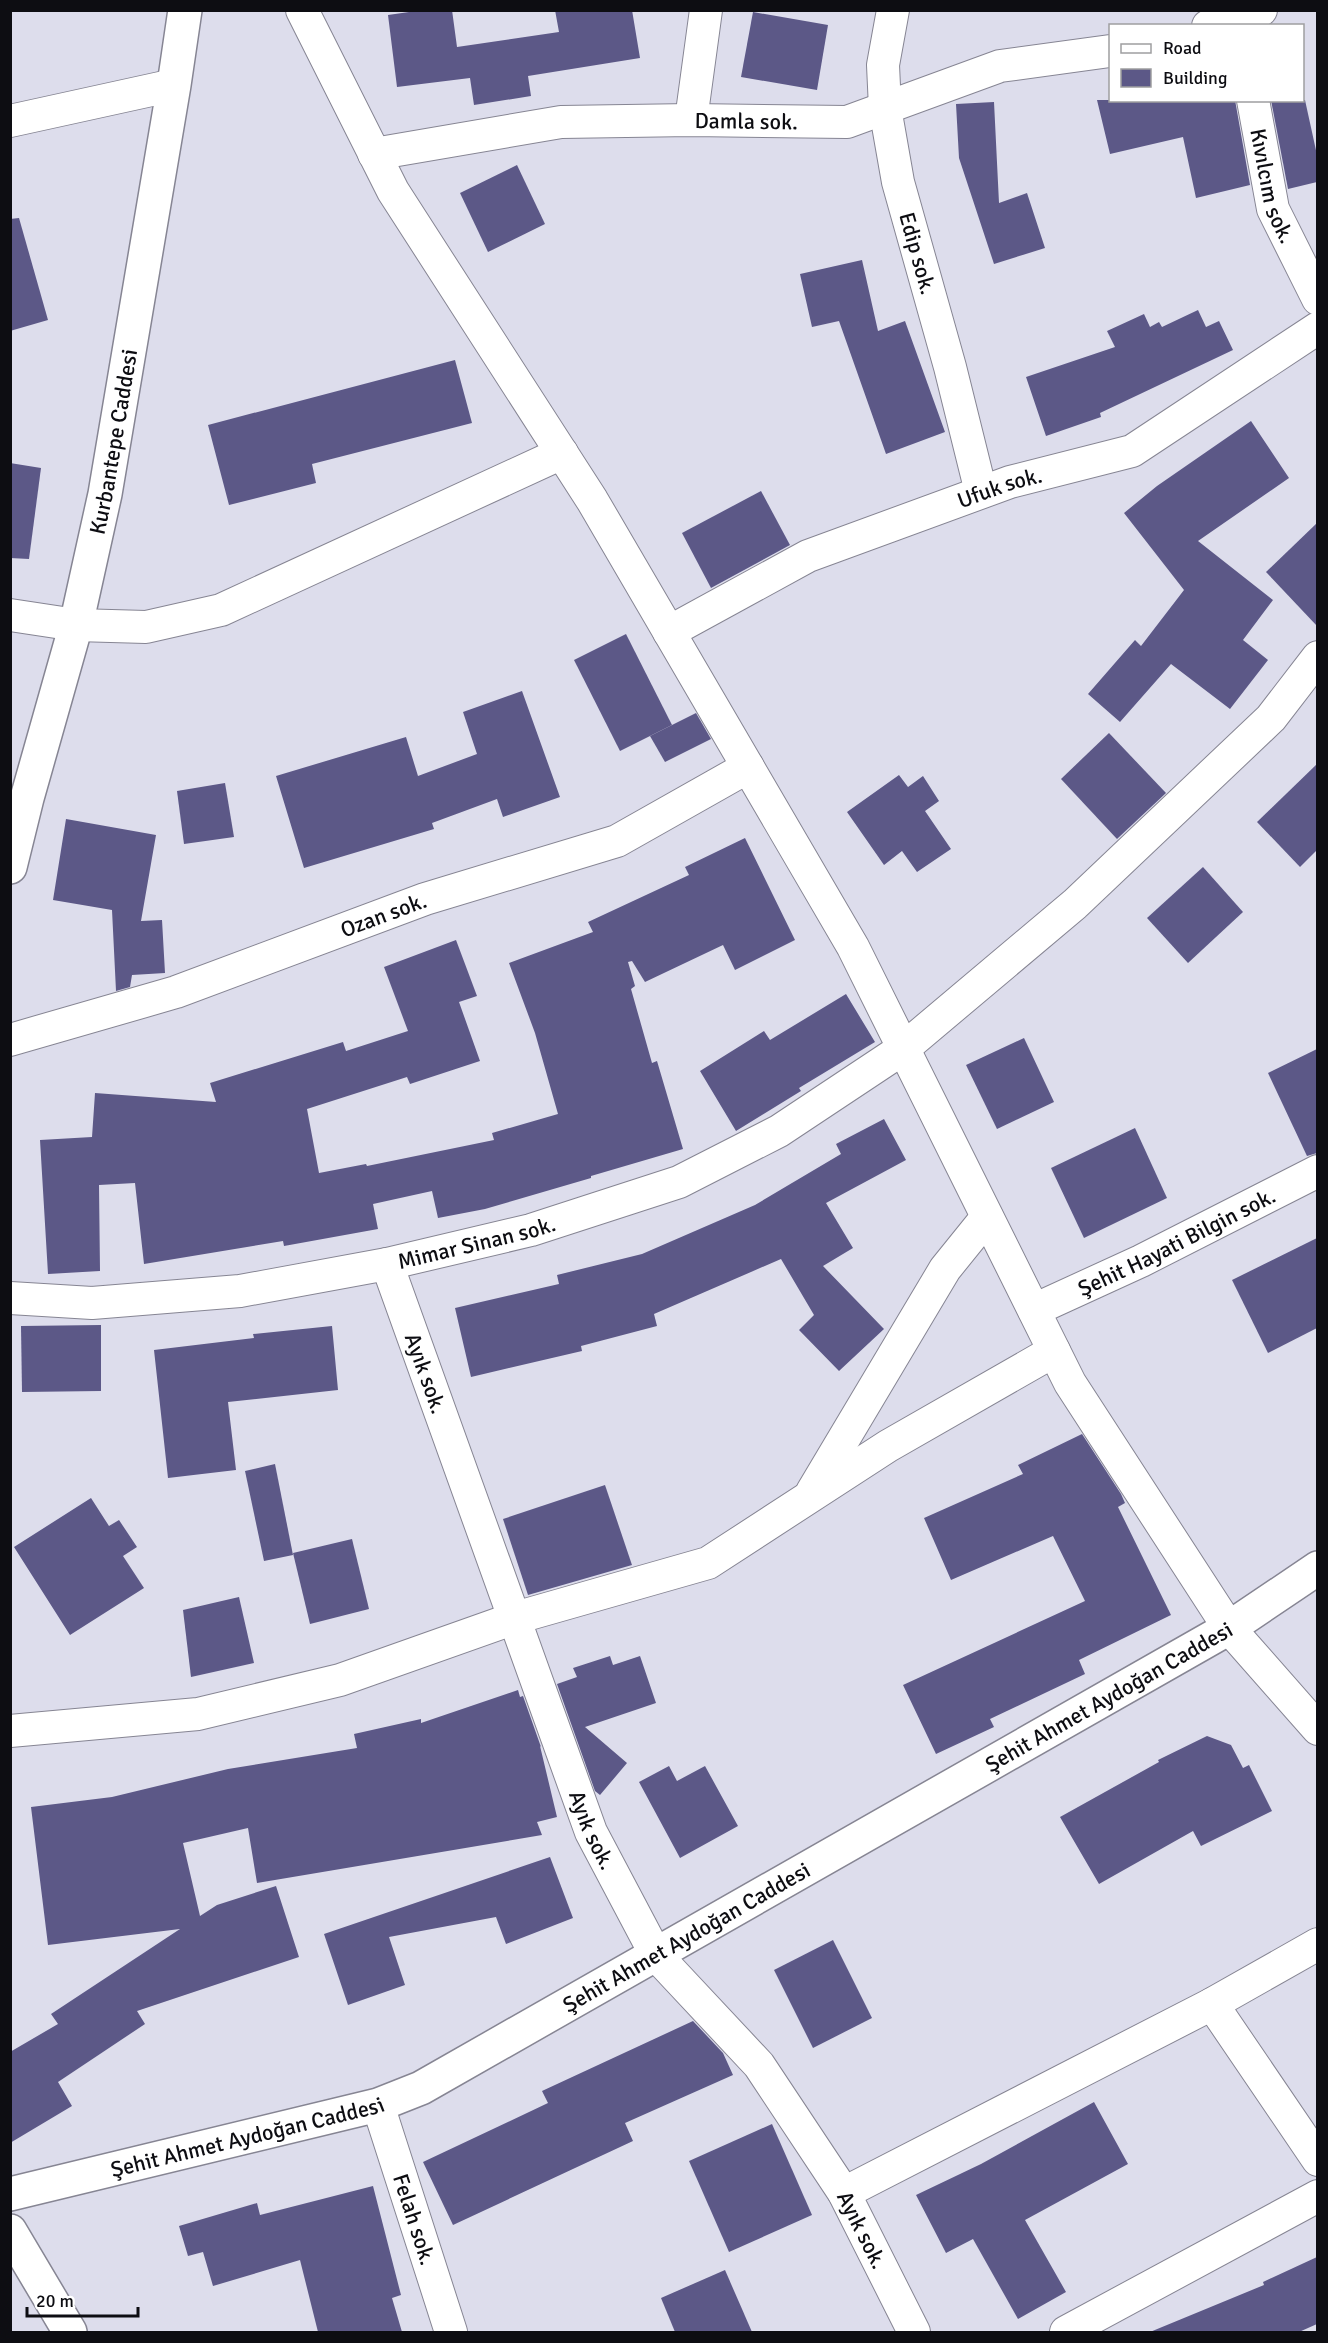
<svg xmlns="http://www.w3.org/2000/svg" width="1328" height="2343" viewBox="0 0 1328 2343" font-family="Signika,sans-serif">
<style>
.building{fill:#5c5887}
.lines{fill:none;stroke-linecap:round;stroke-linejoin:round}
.minor-casing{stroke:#868593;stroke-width:34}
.tertiary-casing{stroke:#868593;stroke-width:36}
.secondary-casing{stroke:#868593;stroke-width:36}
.minor{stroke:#fff;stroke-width:32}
.tertiary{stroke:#fff;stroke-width:33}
.secondary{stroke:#fff;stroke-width:33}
.labels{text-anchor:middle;stroke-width:6;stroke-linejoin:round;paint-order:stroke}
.street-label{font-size:22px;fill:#0d0d12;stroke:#fff}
</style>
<rect width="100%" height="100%" fill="#ddddec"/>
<g class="building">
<polygon points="423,10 452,10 457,47 559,32 555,10 632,10 640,58 528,76 531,96 474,105 470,78 397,87 388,15"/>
<polygon points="753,12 828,25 817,90 741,77"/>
<polygon points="1097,100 1235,100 1250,185 1196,198 1183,137 1110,154"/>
<polygon points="1271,100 1305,100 1317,155 1317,182 1288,189"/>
<polygon points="994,102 999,203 1027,193 1045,248 994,264 959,158 956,104"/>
<polygon points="517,165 545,224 488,252 460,193"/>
<polygon points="19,218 48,320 10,331 10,219"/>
<polygon points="862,260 878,331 905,321 945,432 886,454 839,321 812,327 800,274"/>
<polygon points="1198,310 1206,327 1219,321 1233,350 1100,413 1101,417 1046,436 1026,377 1115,347 1107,331 1144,314 1150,327 1159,322 1162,327"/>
<polygon points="455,360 472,423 312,464 316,483 229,505 208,425"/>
<polygon points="1251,421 1289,478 1198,541 1273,600 1243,640 1268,660 1230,709 1171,664 1120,722 1088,694 1135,640 1141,646 1184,590 1124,513 1157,486"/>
<polygon points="10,463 41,468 29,559 10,558"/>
<polygon points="761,491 790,545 711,588 682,533"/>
<polygon points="1317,523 1317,626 1266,572"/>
<polygon points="626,634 672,725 620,751 574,660"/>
<polygon points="522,691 560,797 503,817 497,799 432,823 434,829 304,868 276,776 406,737 418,776 477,754 463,712"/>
<polygon points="696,713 711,739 665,762 650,736"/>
<polygon points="1109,733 1166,793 1117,839 1061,779"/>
<polygon points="1317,764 1317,850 1300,867 1257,822"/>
<polygon points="899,775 908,787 923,776 939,801 925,811 951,849 917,872 902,851 884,865 847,812"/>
<polygon points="225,783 234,837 184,844 177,791"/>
<polygon points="66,819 156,835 141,921 162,920 165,973 132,975 130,987 116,991 112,910 53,900"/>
<polygon points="745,838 795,940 735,970 723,945 645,982 632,961 628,962 635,986 631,989 652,1063 657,1061 683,1149 591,1176 591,1178 485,1209 438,1218 432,1191 373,1204 378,1229 284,1246 283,1241 144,1264 135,1183 99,1185 100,1271 48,1274 40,1140 92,1137 95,1093 216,1102 210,1083 343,1042 346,1051 408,1031 384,967 456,940 477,996 459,1002 480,1061 410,1084 407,1077 307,1109 319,1173 366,1164 367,1166 494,1140 492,1133 558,1114 535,1033 509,963 593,932 588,922 689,875 685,867"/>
<polygon points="1203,867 1243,912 1188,963 1147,918"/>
<polygon points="846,994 875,1042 799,1088 801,1091 736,1131 700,1071 764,1031 770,1040"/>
<polygon points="1024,1038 1054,1102 997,1129 966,1065"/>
<polygon points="1317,1049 1317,1153 1307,1156 1268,1073"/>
<polygon points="884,1119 906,1160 826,1203 853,1248 823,1266 884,1329 839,1371 799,1330 814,1315 781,1259 654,1314 657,1326 581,1346 582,1351 471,1377 455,1308 559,1284 557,1275 642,1254 755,1205 841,1154 836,1144"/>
<polygon points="1135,1128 1167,1198 1084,1238 1051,1168"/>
<polygon points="1317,1238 1317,1328 1268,1353 1232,1280"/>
<polygon points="101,1325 101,1391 22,1392 21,1326"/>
<polygon points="332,1326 338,1390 228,1402 236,1470 168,1478 154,1350 254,1338 253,1334"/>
<polygon points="1082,1434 1121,1494 1125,1503 1118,1507 1171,1615 1079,1660 1085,1674 990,1719 994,1727 936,1754 903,1685 1085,1601 1053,1536 951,1580 924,1518 1023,1474 1018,1465"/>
<polygon points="275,1464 293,1555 264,1561 245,1471"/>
<polygon points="605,1485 632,1565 528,1595 503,1519"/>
<polygon points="91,1498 109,1526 119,1520 137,1547 123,1556 144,1588 70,1635 14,1547"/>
<polygon points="352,1539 369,1609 310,1624 293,1553"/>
<polygon points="239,1597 254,1663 191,1677 183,1610"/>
<polygon points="610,1656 613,1665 640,1656 656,1703 585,1727 627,1763 600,1795 595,1791 557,1684 577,1677 573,1668"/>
<polygon points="518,1690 520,1697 523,1696 541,1747 540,1746 557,1817 537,1822 542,1835 257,1883 248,1828 183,1843 200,1916 217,1905 276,1886 299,1957 137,2011 145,2024 58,2082 72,2106 10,2143 10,2052 58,2024 51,2014 180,1929 48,1945 31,1807 112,1797 228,1769 357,1748 354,1734 421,1719 421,1723"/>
<polygon points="1207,1736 1231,1745 1243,1768 1249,1765 1272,1811 1201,1846 1193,1831 1099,1884 1060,1817 1159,1762 1158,1760"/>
<polygon points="669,1766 677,1781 705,1766 738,1826 680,1858 639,1782"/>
<polygon points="550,1857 573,1918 506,1944 496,1917 389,1937 405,1985 348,2005 324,1934"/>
<polygon points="833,1940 872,2018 813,2048 774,1970"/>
<polygon points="693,2021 723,2053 733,2075 625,2123 633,2141 453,2225 423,2162 548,2103 542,2091"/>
<polygon points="1094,2102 1128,2164 1025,2220 1066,2292 1018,2319 973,2239 946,2253 916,2195 981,2164"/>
<polygon points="772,2124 812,2215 729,2252 689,2161"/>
<polygon points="373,2186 401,2295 392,2298 402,2332 318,2332 300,2260 213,2286 203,2252 188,2256 179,2226 257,2203 260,2215"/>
<polygon points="1317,2257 1317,2324 1299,2332 1150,2332 1264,2285 1263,2282"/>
<polygon points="725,2270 752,2332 675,2332 661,2298"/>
</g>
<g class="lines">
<g class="minor-casing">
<g id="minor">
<polyline points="302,10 393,191 592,500 853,947 1070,1383 1229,1628 1318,1729"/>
<path id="s1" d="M893 10 883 65 885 108 898 182 950 367 981 492"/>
<polyline points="1208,26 1261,10"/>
<path id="s2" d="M1253 100 1273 209 1318 299"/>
<polyline points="691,120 706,10"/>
<polyline points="10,121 174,85"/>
<path id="s3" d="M374 154 561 122 691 120 847 122 1000 66 1110 51"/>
<polyline points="10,615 76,625 146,627 221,610 562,453"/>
<path id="s4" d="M669 632 808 556 1010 482 1132 451 1318 328"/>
<path id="s5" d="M10 1040 176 992 425 899 617 841 748 767"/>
<path id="s6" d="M387 1264 591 1832 656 1955 759 2065 844 2193 914 2332"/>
<path id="s7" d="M10 1298 92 1303 240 1291 387 1264 531 1230 679 1182 779 1131 904 1048 1075 904 1271 718 1318 657"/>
<path id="s8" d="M1034 1310 1141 1261 1318 1171"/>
<polyline points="812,1492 945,1269 987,1217"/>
<polyline points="10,1731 198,1714 340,1680 515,1618 708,1563 888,1446 1054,1351"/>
<polyline points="1318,1944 1212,2004 1318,2160"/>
<path id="s9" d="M378 2105 451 2332"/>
<polyline points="844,2193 1212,2004"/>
<polyline points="1066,2332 1318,2196"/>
</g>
</g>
<g class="tertiary-casing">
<g id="tertiary">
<path id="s10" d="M10 2194 378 2105 421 2088 1229 1628 1318 1568"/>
<polyline points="10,2231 70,2332"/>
</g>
</g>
<g class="secondary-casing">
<g id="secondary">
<path id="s11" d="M10 867 27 798 76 625 105 494 174 85 185 10"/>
</g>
</g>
<use href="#minor" class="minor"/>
<use href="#tertiary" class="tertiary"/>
<use href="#secondary" class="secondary"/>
</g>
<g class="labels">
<g class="street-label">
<text dy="8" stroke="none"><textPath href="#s3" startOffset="375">Damla sok.</textPath></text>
<text dy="8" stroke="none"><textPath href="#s2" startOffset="88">Kıvılcım sok.</textPath></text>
<text dy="8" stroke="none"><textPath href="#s1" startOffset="248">Edip sok.</textPath></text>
<text dy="8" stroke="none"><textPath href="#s11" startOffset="438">Kurbantepe Caddesi</textPath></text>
<text dy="8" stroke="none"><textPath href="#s4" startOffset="362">Ufuk sok.</textPath></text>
<text dy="8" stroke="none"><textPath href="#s5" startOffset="394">Ozan sok.</textPath></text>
<text dy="8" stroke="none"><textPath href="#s7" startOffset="472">Mimar Sinan sok.</textPath></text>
<text dy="8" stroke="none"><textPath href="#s8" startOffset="158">Şehit Hayati Bilgin sok.</textPath></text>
<text dy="8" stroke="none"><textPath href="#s6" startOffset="116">Ayık sok.</textPath></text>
<text dy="8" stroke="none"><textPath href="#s10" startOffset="1216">Şehit Ahmet Aydoğan Caddesi</textPath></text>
<text dy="8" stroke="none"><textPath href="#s6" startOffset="602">Ayık sok.</textPath></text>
<text dy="8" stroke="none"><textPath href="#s10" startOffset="730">Şehit Ahmet Aydoğan Caddesi</textPath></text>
<text dy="8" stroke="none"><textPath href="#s10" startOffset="244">Şehit Ahmet Aydoğan Caddesi</textPath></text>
<text dy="8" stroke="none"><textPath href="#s9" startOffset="120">Felah sok.</textPath></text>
<text dy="8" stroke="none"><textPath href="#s6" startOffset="1088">Ayık sok.</textPath></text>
</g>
</g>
<rect width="1328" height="2343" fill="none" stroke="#0d0d12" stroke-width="24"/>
<rect x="1109" y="24" width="195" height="78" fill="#ffffff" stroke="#9e9ea0" stroke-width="1.5"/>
<rect x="1121" y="44" width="30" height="9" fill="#ffffff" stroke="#9e9ea0" stroke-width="1.5"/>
<text x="1163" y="54" font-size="18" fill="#0d0d12">Road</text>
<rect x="1121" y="69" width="30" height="18" fill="#5c5887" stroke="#9e9ea0" stroke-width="1.5"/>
<text x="1163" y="84" font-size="18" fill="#0d0d12">Building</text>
<path d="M27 2307v9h111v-9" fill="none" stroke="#0d0d12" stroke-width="3"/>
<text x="36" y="2307" font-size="18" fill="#0d0d12" stroke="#ffffff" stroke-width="4.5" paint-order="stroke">20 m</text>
</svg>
